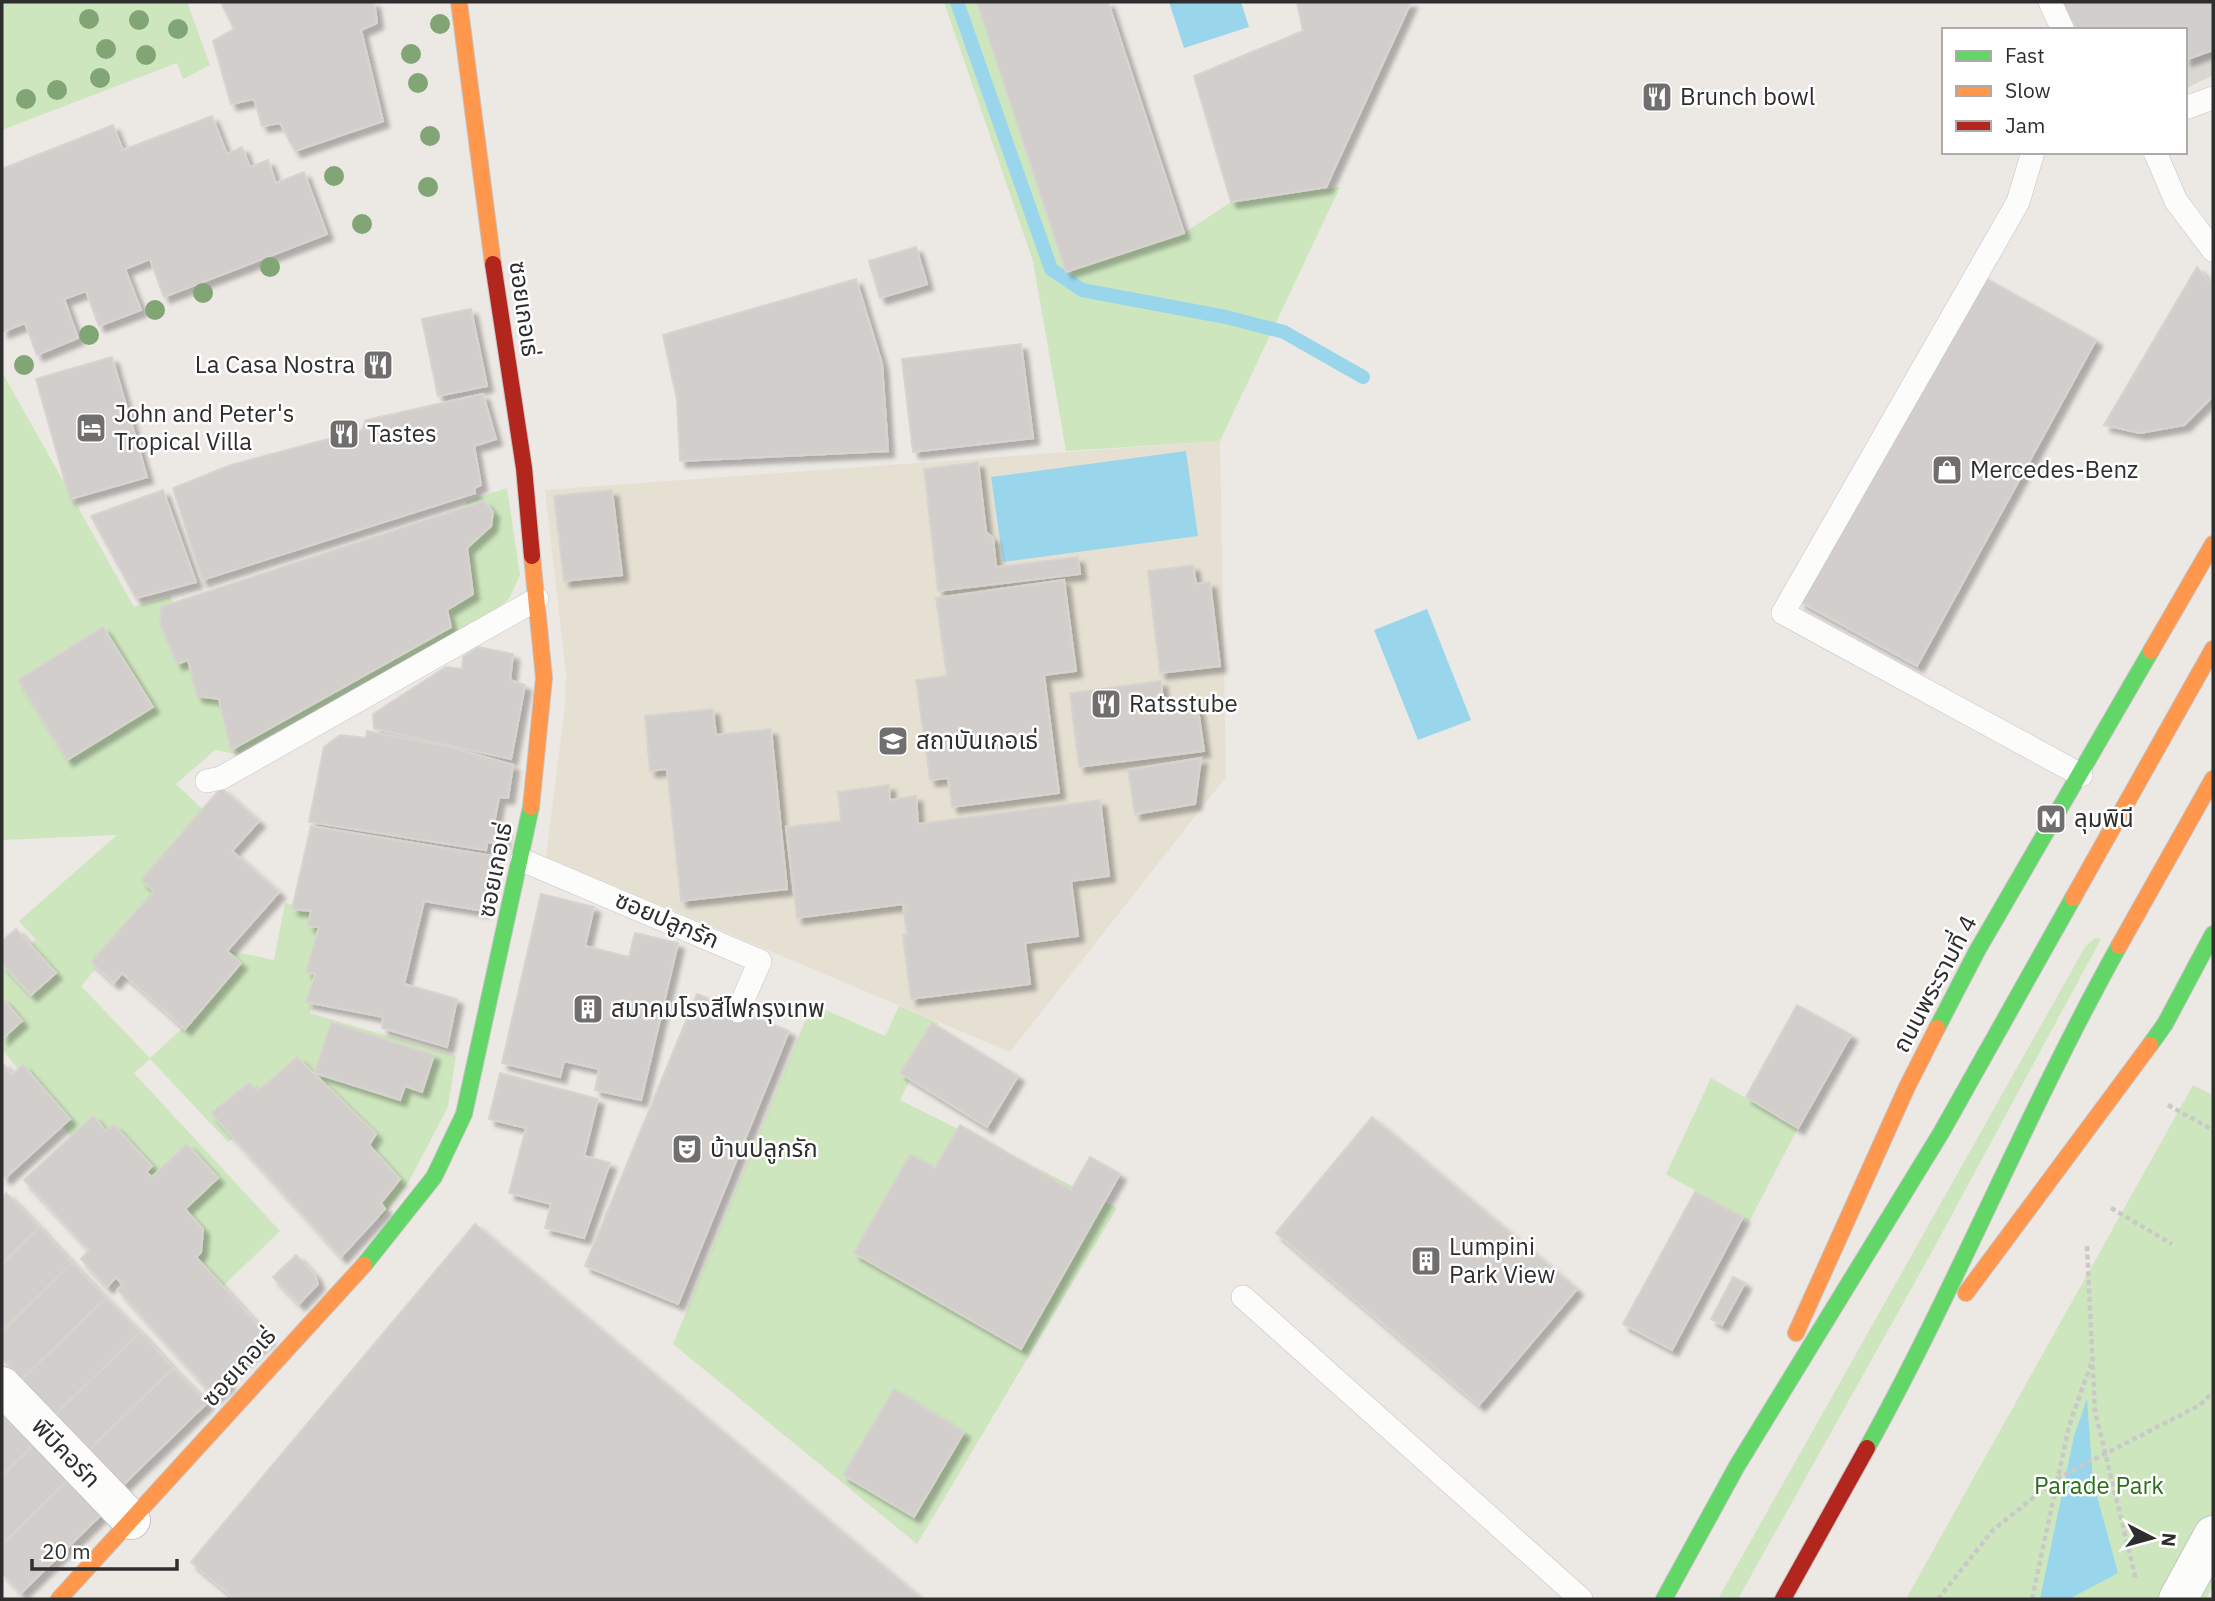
<svg xmlns="http://www.w3.org/2000/svg" width="2215" height="1601" viewBox="0 0 2215 1601" font-family="'IBM Plex Sans','Noto Sans Thai',sans-serif">
<style>
.education{fill:#e6e0d3}
.green{fill:#cee6be}
.plaza{fill:#dad6d2}
.water{fill:#99d6ec}
.lines{fill:none;stroke-linecap:round;stroke-linejoin:round}
.stream{stroke:#99d6ec;stroke-width:14}
.building{fill:#d1cecb;stroke:#d7d4d0;stroke-width:2;filter:url(#shadow)}
.lane-casing{stroke:#c5c4c5;stroke-width:24}
.street-casing{stroke:#c5c4c5;stroke-width:40}
.fast-casing{stroke:#c5c4c5;stroke-width:18}
.slow-casing{stroke:#c5c4c5;stroke-width:18}
.jam-casing{stroke:#c5c4c5;stroke-width:18}
.path{stroke:#c9c9c8;stroke-width:4.5;stroke-dasharray:5 3.5;stroke-linecap:butt}
.lane{stroke:#fcfcfb;stroke-width:23}
.street{stroke:#fcfcfb;stroke-width:38}
.fast{stroke:#63d668;stroke-width:16}
.slow{stroke:#ff974d;stroke-width:16}
.jam{stroke:#b3261e;stroke-width:16}
.tree{fill:#82a575}
.labels{text-anchor:middle;stroke-width:5;stroke-linejoin:round;paint-order:stroke}
.poi-label{font-size:24px;fill:#2e2e2e;stroke:#fff;text-anchor:start}
.street-label{font-size:24px;fill:#2e2e2e;stroke:#fff}
.park-label{font-size:24px;fill:#2c6e1b;stroke:#fff}
</style>
<defs>
<filter id="shadow"><feDropShadow dx="6" dy="6" stdDeviation="2" flood-color="#0004"/></filter>
</defs>
<rect width="100%" height="100%" fill="#ece8e4"/>
<polygon class="education" points="1220,441 1226,777 1010,1052 546,857 565,705 566,674 545,490"/>
<g class="green">
<polygon points="2,2 187,2 210,65 183,79 177,63 2,130"/>
<polygon points="944,2 977,2 1067,272 1184,233 1231,202 1340,187 1220,441 1066,451 1033,261"/>
<polygon points="2,372 134,607 170,596 242,727 461,537 467,501 507,488 520,575 509,599 486,618 236,754 215,750 176,784 219,825 81,986 150,1058 197,1015 221,949 274,960 285,903 326,910 310,1013 456,1056 448,1107 409,1181 381,1219 311,1088 228,1142 150,1059 134,1073 280,1231 217,1292 67,1132 2,1049 2,967 36,940 19,921 117,835 2,840"/>
<polygon points="2095,938 2101,939 1929,1257 1738,1599 1718,1599 2085,947"/>
<polygon points="812,1004 885,1036 899,1006 939,1023 900,1100 1117,1208 917,1544 673,1344"/>
<polygon points="1711,1078 1798,1128 1749,1222 1666,1174"/>
<polygon points="2193,1085 2213,1095 2213,1586 2206,1599 1906,1599"/>
</g>
<polygon class="plaza" points="2213,50 2213,75 2185,89 2185,60"/>
<g class="water">
<polygon points="1169,2 1241,2 1249,27 1184,48"/>
<polygon points="1186,451 1198,536 1003,562 991,477"/>
<polygon points="1427,609 1471,720 1418,740 1374,630"/>
<polygon points="2087,1399 2093,1481 2118,1573 2069,1599 2040,1599 2074,1436"/>
</g>
<g class="lines">
<polyline class="stream" points="957,2 1051,269 1082,290 1226,317 1284,332 1363,377"/>
</g>
<g class="building">
<polygon points="221,2 374,2 377,23 361,30 383,121 295,151 280,123 262,126 254,99 231,104 213,41 234,29"/>
<polygon points="977,2 1108,2 1184,233 1066,272"/>
<polygon points="1297,2 1411,2 1326,187 1231,202 1194,76 1303,31"/>
<polygon points="2058,2 2213,2 2213,50 2185,60 2185,30 2078,30"/>
<polygon points="212,116 227,154 242,147 250,167 268,160 276,183 304,172 327,234 164,297 150,259 125,269 141,310 99,326 86,291 64,299 78,338 37,355 25,323 2,332 2,169 113,125 123,150"/>
<polygon points="916,247 927,284 880,298 869,261"/>
<polygon points="2197,267 2213,287 2213,396 2184,425 2140,433 2104,425"/>
<polygon points="1978,274 2096,340 1917,666 1799,601"/>
<polygon points="856,279 882,364 888,451 680,461 677,400 663,335"/>
<polygon points="471,309 487,386 438,396 422,319"/>
<polygon points="1021,344 1033,438 913,452 902,359"/>
<polygon points="112,357 147,477 70,499 36,379"/>
<polygon points="483,394 496,439 474,446 481,485 474,488 475,493 202,580 173,488 231,465 362,430 366,420"/>
<polygon points="978,462 986,532 993,538 996,567 1078,557 1080,574 938,591 924,469"/>
<polygon points="163,490 196,582 136,598 91,516"/>
<polygon points="612,490 622,575 564,581 554,496"/>
<polygon points="484,501 493,512 491,526 467,548 473,594 447,610 451,627 231,750 219,699 197,696 188,660 177,664 160,624 161,607"/>
<polygon points="1193,565 1196,584 1210,582 1220,666 1160,673 1148,571"/>
<polygon points="1064,580 1076,671 1044,675 1059,793 952,807 948,778 930,780 916,680 947,676 936,598"/>
<polygon points="103,627 153,707 67,760 18,680"/>
<polygon points="478,647 513,654 510,680 525,685 511,759 374,729 373,714 446,667 462,669 463,657"/>
<polygon points="1161,681 1163,701 1196,696 1204,751 1079,767 1070,693"/>
<polygon points="713,709 716,735 771,729 787,889 681,901 667,769 650,771 645,716"/>
<polygon points="367,731 451,747 513,765 508,798 499,797 494,823 504,829 503,844 487,842 486,850 309,822 324,747 340,735 366,738"/>
<polygon points="1201,758 1195,804 1135,814 1128,770"/>
<polygon points="889,785 890,800 916,796 918,824 1100,800 1109,876 1071,881 1078,936 1025,943 1030,984 911,999 903,935 907,935 903,904 797,918 786,827 841,821 838,792"/>
<polygon points="221,788 259,821 232,851 279,892 227,951 241,963 185,1029 122,973 114,983 91,962 154,891 141,880"/>
<polygon points="311,826 493,856 484,911 424,901 404,984 457,999 447,1047 382,1028 383,1017 306,1002 315,974 306,972 319,927 308,926 311,911 292,909"/>
<polygon points="541,894 594,907 585,946 629,957 635,933 678,943 641,1100 595,1090 599,1069 564,1061 560,1077 502,1063"/>
<polygon points="16,929 56,973 31,995 2,964 2,941"/>
<polygon points="697,994 789,1031 678,1304 585,1266"/>
<polygon points="2,998 22,1021 2,1039"/>
<polygon points="1797,1005 1851,1035 1798,1128 1746,1097"/>
<polygon points="331,1022 434,1055 422,1092 405,1086 400,1100 315,1073"/>
<polygon points="932,1023 1018,1076 987,1127 900,1073"/>
<polygon points="297,1057 376,1134 369,1145 400,1179 381,1203 385,1209 341,1257 211,1113 249,1083 258,1091"/>
<polygon points="2,1063 12,1075 23,1065 70,1119 5,1178 2,1175"/>
<polygon points="500,1073 598,1099 584,1156 610,1163 584,1238 545,1228 551,1204 509,1193 526,1128 489,1119"/>
<polygon points="93,1116 106,1131 114,1125 152,1166 146,1172 152,1177 187,1144 218,1178 185,1209 203,1229 201,1252 196,1257 269,1337 224,1378 229,1383 214,1396 118,1290 123,1285 116,1277 107,1287 81,1259 89,1250 24,1180"/>
<polygon points="1372,1117 1577,1289 1479,1405 1276,1233"/>
<polygon points="960,1125 1071,1190 1090,1157 1120,1174 1021,1349 854,1253 910,1154 935,1168"/>
<polygon points="1695,1192 1743,1217 1672,1350 1623,1324"/>
<polygon points="6,1193 39,1227 2,1264 2,1197"/>
<polygon points="475,1224 922,1599 235,1599 191,1562"/>
<polygon points="39,1227 72,1263 2,1332 2,1264"/>
<polygon points="296,1255 315,1275 318,1284 299,1304 273,1277"/>
<polygon points="72,1263 106,1298 22,1379 2,1359 2,1332"/>
<polygon points="1733,1277 1745,1283 1722,1325 1711,1319"/>
<polygon points="106,1298 140,1332 55,1415 22,1379"/>
<polygon points="140,1332 173,1368 89,1450 55,1415"/>
<polygon points="173,1368 207,1403 123,1485 89,1450"/>
<polygon points="894,1389 964,1432 914,1517 843,1475"/>
<polygon points="2,1409 38,1441 2,1476"/>
<polygon points="38,1441 72,1476 2,1545 2,1476"/>
<polygon points="72,1476 105,1511 21,1593 2,1573 2,1545"/>
</g>
<g class="lines">
<g class="lane-casing">
<g id="lane">
<polyline points="2050,2 2063,30"/>
<polyline points="2185,108 2213,98"/>
<polyline points="2033,152 2018,202 1783,613 2081,775"/>
<polyline points="2155,152 2176,201 2213,250"/>
<polyline points="207,781 221,778 537,599"/>
<polyline points="522,860 760,961 738,1011"/>
<polyline points="1243,1297 1581,1599"/>
</g>
</g>
<g class="street-casing">
<g id="street">
<polyline points="2,1386 131,1520"/>
<polyline points="2178,1599 2213,1535"/>
</g>
</g>
<g class="fast-casing">
<g id="fast">
<polyline points="1937,1028 1977,951 2151,651"/>
<polyline points="2150,1045 2165,1024 2213,934"/>
<polyline points="364,1265 434,1177 464,1114 531,807"/>
<path d="M1867 1448C1958 1284 2028 1109 2119 946"/>
<polyline points="1664,1599 1737,1466 1941,1133 2073,898"/>
</g>
</g>
<g class="slow-casing">
<g id="slow">
<polyline points="459,2 493,264"/>
<polyline points="2151,651 2213,544"/>
<polyline points="531,807 544,678 532,556"/>
<polyline points="2073,898 2213,649"/>
<polyline points="2119,946 2213,779"/>
<polyline points="1966,1293 2150,1045"/>
<polyline points="1796,1333 1907,1087 1937,1028"/>
<polyline points="59,1599 364,1265"/>
</g>
</g>
<g class="jam-casing">
<g id="jam">
<polyline points="493,264 524,468 532,556"/>
<polyline points="1783,1599 1867,1448"/>
</g>
</g>
<g class="path">
<polyline points="2168,1105 2213,1130"/>
<polyline points="2111,1208 2172,1244"/>
<polyline points="2087,1246 2095,1411 2136,1580"/>
<polyline points="1938,1599 1993,1530 2058,1478 2200,1405 2213,1392"/>
<polyline points="2032,1599 2069,1426 2091,1364"/>
</g>
<use href="#lane" class="lane"/>
<use href="#street" class="street"/>
<use href="#fast" class="fast"/>
<use href="#slow" class="slow"/>
<use href="#jam" class="jam"/>
</g>
<g class="tree">
<circle cx="89" cy="19" r="10"/>
<circle cx="139" cy="20" r="10"/>
<circle cx="440" cy="24" r="10"/>
<circle cx="178" cy="29" r="10"/>
<circle cx="106" cy="49" r="10"/>
<circle cx="411" cy="54" r="10"/>
<circle cx="146" cy="55" r="10"/>
<circle cx="100" cy="78" r="10"/>
<circle cx="418" cy="83" r="10"/>
<circle cx="57" cy="90" r="10"/>
<circle cx="26" cy="99" r="10"/>
<circle cx="430" cy="136" r="10"/>
<circle cx="334" cy="176" r="10"/>
<circle cx="428" cy="187" r="10"/>
<circle cx="362" cy="224" r="10"/>
<circle cx="270" cy="267" r="10"/>
<circle cx="203" cy="293" r="10"/>
<circle cx="155" cy="310" r="10"/>
<circle cx="89" cy="335" r="10"/>
<circle cx="24" cy="365" r="10"/>
</g>
<defs>
<g id="restaurant-square" transform="scale(1.575)"><rect x="-9" y="-9" width="18" height="18" rx="4" fill="#706f6e" stroke="#fff"/><path d="M-5-6h1v4h1v-4h1v4h1v-4h1v5L-1.5 .5V6h-2V.5L-5-1ZM5-6V6H3V1.5H1.5Q1.5-4 5-6Z" fill="#fff"/></g>
<g id="hotel-square" transform="scale(1.575)"><rect x="-9" y="-9" width="18" height="18" rx="4" fill="#706f6e" stroke="#fff"/><path d="M-6-4.5h1.5V1H6V5H4.5V3h-9V5H-6ZM-4 0a1.8 1.8 0 1 1 3.6 0ZM.5 0V-2.5h3Q6-2.5 6 0Z" fill="#fff"/></g>
<g id="shop-square" transform="scale(1.575)"><rect x="-9" y="-9" width="18" height="18" rx="4" fill="#706f6e" stroke="#fff"/><path d="M-5-2.5h2.3a2.7 3.5 0 0 1 5.4 0H5L5.5 6h-11ZM-1.5-2.5h3a1.5 2.3 0 0 0-3 0Z" fill="#fff"/></g>
<g id="school-square" transform="scale(1.575)"><rect x="-9" y="-9" width="18" height="18" rx="4" fill="#706f6e" stroke="#fff"/><path d="M0-5L7-2L0 1L-7-2ZM-4 1L0 2.5L4 1V4Q0 6-4 4Z" fill="#fff"/></g>
<g id="metro-square" transform="scale(1.575)"><rect x="-9" y="-9" width="18" height="18" rx="4" fill="#706f6e" stroke="#fff"/><path d="M-5.5 5V-5H-3L0 0L3-5H5.5V5H3V-.5L0 4L-3-.5V5Z" fill="#fff"/></g>
<g id="building-square" transform="scale(1.575)"><rect x="-9" y="-9" width="18" height="18" rx="4" fill="#706f6e" stroke="#fff"/><path d="M-4-6H4V6H1V3H-1V6H-4ZM-2.5-4.3h1.7v1.8h-1.7ZM.8-4.3h1.7v1.8H.8ZM-2.5-1h1.7V.8h-1.7ZM.8-1h1.7V.8H.8Z" fill="#fff"/></g>
<g id="theatre-square" transform="scale(1.575)"><rect x="-9" y="-9" width="18" height="18" rx="4" fill="#706f6e" stroke="#fff"/><path d="M-5-5.5Q0-4 5-5.5V0Q5 5 0 6Q-5 5-5 0ZM-3.3-2.5H-1v1.5H-3.3ZM1-2.5H3.3v1.5H1ZM-2.8 1Q0 5.5 2.8 1Z" fill="#fff"/></g>
</defs>
<g fill-rule="evenodd">
<use href="#restaurant-square" x="1657" y="97"/>
<use href="#restaurant-square" x="378" y="365"/>
<use href="#hotel-square" x="91" y="428"/>
<use href="#restaurant-square" x="344" y="434"/>
<use href="#shop-square" x="1947" y="470"/>
<use href="#restaurant-square" x="1106" y="704"/>
<use href="#school-square" x="893" y="741"/>
<use href="#metro-square" x="2051" y="819"/>
<use href="#building-square" x="588" y="1009"/>
<use href="#theatre-square" x="687" y="1149"/>
<use href="#building-square" x="1426" y="1261"/>
</g>
<g class="labels">
<g class="poi-label">
<text x="1680" y="105">Brunch bowl</text>
<text x="355" y="373" text-anchor="end">La Casa Nostra</text>
<text x="114" y="422">John and Peter's<tspan x="114" dy="28">Tropical Villa</tspan></text>
<text x="367" y="442">Tastes</text>
<text x="1970" y="478">Mercedes-Benz</text>
<text x="1129" y="712">Ratsstube</text>
<text x="916" y="749">สถาบันเกอเธ่</text>
<text x="2074" y="827">ลุมพินี</text>
<text x="611" y="1017">สมาคมโรงสีไฟกรุงเทพ</text>
<text x="710" y="1157">บ้านปลูกรัก</text>
<text x="1449" y="1255">Lumpini<tspan x="1449" dy="28">Park View</tspan></text>
</g>
<g class="street-label">
<text transform="translate(524 309) rotate(82)" y="8">ซอยเกอเธ่</text>
<text transform="translate(495 870) rotate(-79)" y="8">ซอยเกอเธ่</text>
<text transform="translate(667 920) rotate(23)" y="8">ซอยปลูกรัก</text>
<text transform="translate(1935 984) rotate(-62)" y="8">ถนนพระรามที่ 4</text>
<text transform="translate(239 1367) rotate(-48)" y="8">ซอยเกอเธ่</text>
<text transform="translate(66 1453) rotate(46)" y="8">พีบีคอร์ท</text>
</g>
<g class="park-label">
<text x="2099" y="1494">Parade Park</text>
</g>
</g>
<rect width="2215" height="1601" fill="none" stroke="#2e2e2e" stroke-width="7"/>
<rect x="1942" y="28" width="245" height="126" fill="#ffffff" stroke="#ababab" stroke-width="2"/>
<rect x="1956" y="51" width="35" height="10" fill="#63d668" stroke="#ababab" stroke-width="2"/>
<text x="2005" y="63" font-size="21" fill="#2e2e2e">Fast</text>
<rect x="1956" y="86" width="35" height="10" fill="#ff974d" stroke="#ababab" stroke-width="2"/>
<text x="2005" y="98" font-size="21" fill="#2e2e2e">Slow</text>
<rect x="1956" y="121" width="35" height="10" fill="#b3261e" stroke="#ababab" stroke-width="2"/>
<text x="2005" y="133" font-size="21" fill="#2e2e2e">Jam</text>
<g transform="translate(2152 1538) rotate(96)" stroke="#ffffff" stroke-width="5" paint-order="stroke">
<path d="M0-5L12 26L0 18L-12 26Z" fill="#2e2e2e"/>
<text y="-10" font-size="19" font-weight="bold" text-anchor="middle" fill="#2e2e2e">N</text>
</g>
<path d="M32 1559v10h145v-10" fill="none" stroke="#2e2e2e" stroke-width="3.5"/>
<text x="42" y="1559" font-size="21" fill="#2e2e2e" stroke="#ffffff" stroke-width="5" paint-order="stroke">20 m</text>
</svg>
